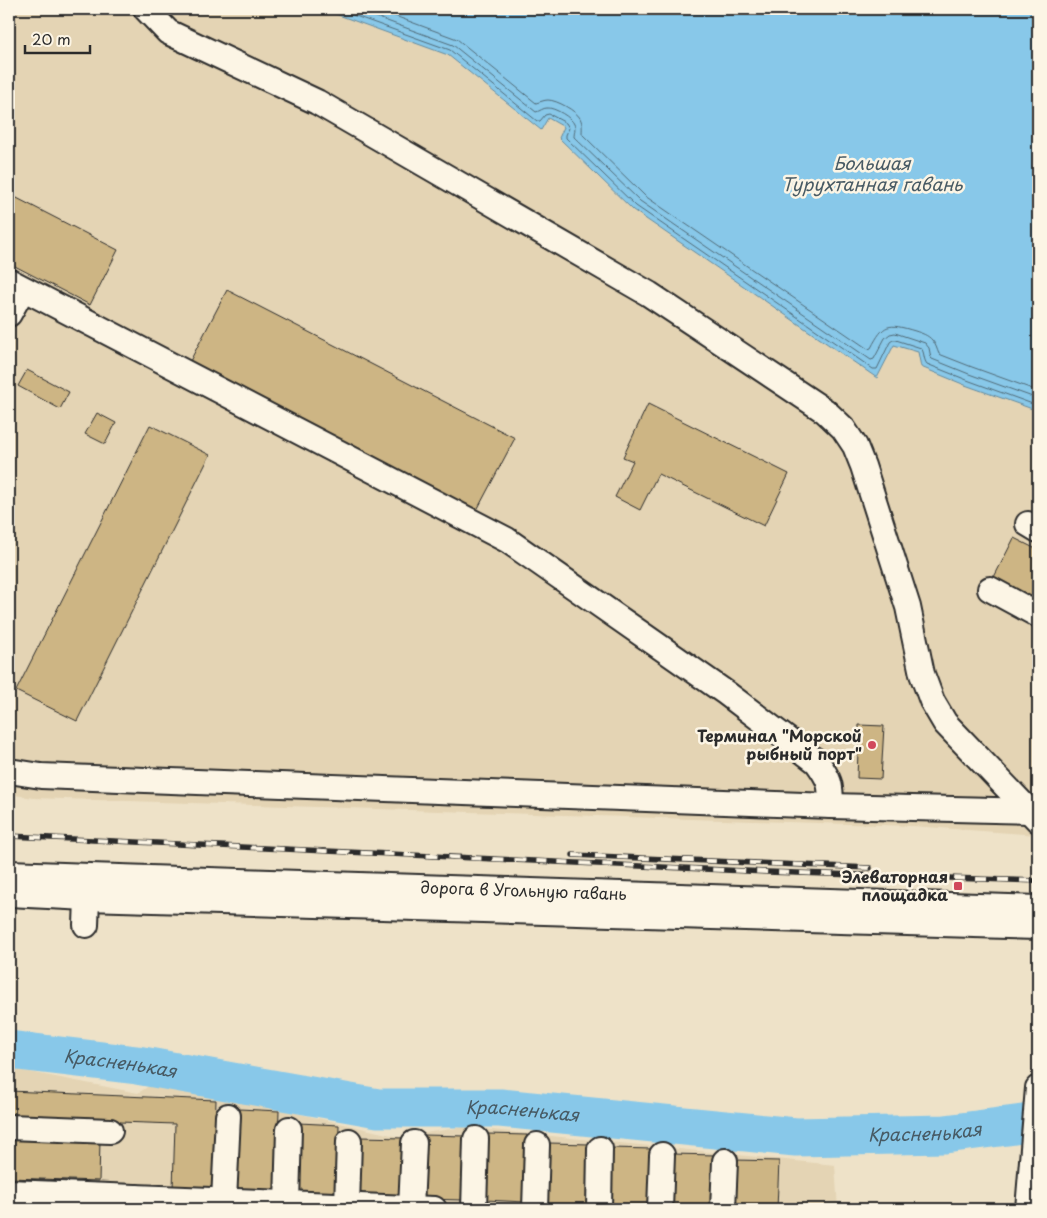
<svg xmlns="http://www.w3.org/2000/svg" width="1047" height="1218" viewBox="0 0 1047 1218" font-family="'Playpen Sans',sans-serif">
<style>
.built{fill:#e4d4b4}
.water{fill:#88c8e9;stroke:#63899d}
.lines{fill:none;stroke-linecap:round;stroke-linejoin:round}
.shore{stroke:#506a77;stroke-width:1}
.river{stroke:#88c8e9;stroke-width:39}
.building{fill:#cdb584;stroke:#2b2b2b}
.minor-casing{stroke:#2b2b2b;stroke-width:28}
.minor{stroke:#fcf5e5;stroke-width:24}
.rail-casing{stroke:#2b2b2b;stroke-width:5.5}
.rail{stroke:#fcf5e5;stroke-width:4;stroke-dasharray:11;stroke-linecap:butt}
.poi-dot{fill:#d1495b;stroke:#fcf5e5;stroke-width:2}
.labels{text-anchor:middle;stroke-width:5;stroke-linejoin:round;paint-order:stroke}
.poi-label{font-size:16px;font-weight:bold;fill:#2b2b2b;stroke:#fcf5e5;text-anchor:end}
.street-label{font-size:16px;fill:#2b2b2b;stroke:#fcf5e5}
.water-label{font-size:18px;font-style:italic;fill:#475a64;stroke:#fcf5e5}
</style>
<rect width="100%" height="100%" fill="#eee2c8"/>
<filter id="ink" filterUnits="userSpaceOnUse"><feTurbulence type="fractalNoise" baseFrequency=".02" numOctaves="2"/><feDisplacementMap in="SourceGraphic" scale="10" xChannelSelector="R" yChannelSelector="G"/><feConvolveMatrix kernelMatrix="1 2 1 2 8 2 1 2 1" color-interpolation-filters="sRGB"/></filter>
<g filter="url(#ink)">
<g class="built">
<polygon points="9,9 314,9 333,13 448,55 540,130 548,118 564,127 559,138 633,210 877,378 894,344 918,352 921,367 965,385 1038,411 1038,835 912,826 33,798 9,794"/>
<polygon points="9,1068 138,1093 157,1081 400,1137 463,1127 835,1165 838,1209 9,1209"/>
</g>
<polygon class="water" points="314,9 1038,9 1038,411 965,385 921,367 918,352 894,345 877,378 633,210 559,138 564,127 548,118 541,130 448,55 333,13"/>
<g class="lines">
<g class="shore">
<path d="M336 9 450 50 537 121H540L545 115 549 114 566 123 569 128 566 135V138L636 206 873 369H877L890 342 893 340H896L921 348C925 353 923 359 927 364L967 380 1038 406"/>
<path d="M354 9 453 45 536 112C540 111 543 108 547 108 554 107 572 118 574 124 576 128 574 133 574 137L640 201 871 360 874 359 885 338 890 334 895 333 925 343 929 348 931 358 932 359 969 374 1038 399"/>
<path d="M376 9 457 39 536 103C540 102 544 100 548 100 557 100 576 111 580 118 583 124 582 129 582 134L645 196 868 349 871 348C884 323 888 323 915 331 921 333 928 335 932 340 936 344 937 350 939 354L972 367 1038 391"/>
</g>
<path class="river" id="s1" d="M9 1050 137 1065 378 1108H500L796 1137 945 1134 1038 1122"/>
</g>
<g class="building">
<polygon points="9,194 118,250 90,305 9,263"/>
<polygon points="227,290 515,438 477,510 189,363"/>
<polygon points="27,370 69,392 60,409 18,386"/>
<polygon points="648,404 789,474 764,526 658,474 640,510 615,497 633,461 623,457"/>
<polygon points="97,413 116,423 105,444 85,434"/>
<polygon points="150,425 210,455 77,721 16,691"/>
<polygon points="1014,538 1038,550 1038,605 992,581"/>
<polygon points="859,725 884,726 881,779 857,778"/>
<polygon points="9,1091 216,1100 213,1190 173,1189 175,1124 9,1118"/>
<polygon points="239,1109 279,1111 276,1195 236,1193"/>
<polygon points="299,1123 339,1125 337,1197 297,1196"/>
<polygon points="487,1134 527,1135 525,1202 485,1200"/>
<polygon points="424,1135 465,1136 463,1200 423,1199"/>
<polygon points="9,1136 100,1140 99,1181 9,1178"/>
<polygon points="360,1137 404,1138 402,1198 358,1196"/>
<polygon points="549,1143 589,1144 588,1207 547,1205"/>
<polygon points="611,1148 653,1149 651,1209 609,1208"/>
<polygon points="672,1154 716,1155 714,1209 671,1209"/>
<polygon points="735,1160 779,1161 777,1209 734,1209"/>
<polygon points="9,1202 71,1205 70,1209 9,1209"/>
</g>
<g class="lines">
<g class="minor-casing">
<g id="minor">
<polyline points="146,9 168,32 317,102 649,294 825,411 843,428 855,446 863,466 908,607 922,674 932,701 945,723 1038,820"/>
<path d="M9 281 507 540 726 693 817 762C830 780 831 784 831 806"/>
<polyline points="9,314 23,289"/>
<polyline points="1028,524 1038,530"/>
<polyline points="990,589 1038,615"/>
<polyline points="9,771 41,776 831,806 1031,811"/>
<path id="s2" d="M9 873 90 876 1038 908"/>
<polyline points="9,894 87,898 1038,927"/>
<polyline points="86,925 87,898"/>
<polyline points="9,1127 110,1131"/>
<polyline points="9,1192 135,1197 130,1209"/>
<polyline points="135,1197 434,1209"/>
<polyline points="224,1201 228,1116"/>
<polyline points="287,1203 289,1129"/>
<polyline points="347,1206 349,1141"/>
<polyline points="411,1208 414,1143"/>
<polyline points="474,1209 476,1139"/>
<polyline points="535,1209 537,1145"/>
<polyline points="599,1209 600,1149"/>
<polyline points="660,1209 662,1155"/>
<polyline points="723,1209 725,1161"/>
<polyline points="1028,1209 1038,1088"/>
</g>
</g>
<use href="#minor" class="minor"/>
<g class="rail-casing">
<g id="rail">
<polyline points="9,836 767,872 1038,881"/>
<polyline points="573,855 870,868"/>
</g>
</g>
<use href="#rail" class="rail"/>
</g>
</g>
<g class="poi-dot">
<circle cx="872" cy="745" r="5"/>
<rect x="953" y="881" width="10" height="10" rx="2.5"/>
</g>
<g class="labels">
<g class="poi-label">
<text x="862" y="742">Терминал "Морской<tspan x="862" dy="18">рыбный порт"</tspan></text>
<text x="948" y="883">Элеваторная<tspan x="948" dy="18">площадка</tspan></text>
</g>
<g class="street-label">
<text dy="6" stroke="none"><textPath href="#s2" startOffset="515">дорога в Угольную гавань</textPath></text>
</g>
<g class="water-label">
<text x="872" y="170">Большая<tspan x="872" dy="21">Турухтанная гавань</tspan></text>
<text dy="6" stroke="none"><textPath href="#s1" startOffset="112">Красненькая</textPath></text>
<text dy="6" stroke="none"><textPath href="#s1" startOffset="518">Красненькая</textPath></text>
<text dy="6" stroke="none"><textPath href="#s1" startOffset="922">Красненькая</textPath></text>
</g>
</g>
<rect width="1047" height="1218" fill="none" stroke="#fcf5e5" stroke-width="30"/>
<rect x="15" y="15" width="1017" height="1188" fill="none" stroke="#2b2b2b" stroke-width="2" filter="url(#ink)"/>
<path d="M25 45v8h65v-8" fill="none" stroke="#2b2b2b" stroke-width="2.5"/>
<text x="32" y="45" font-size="15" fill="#2b2b2b" stroke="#fcf5e5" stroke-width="4" paint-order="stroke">20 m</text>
</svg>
